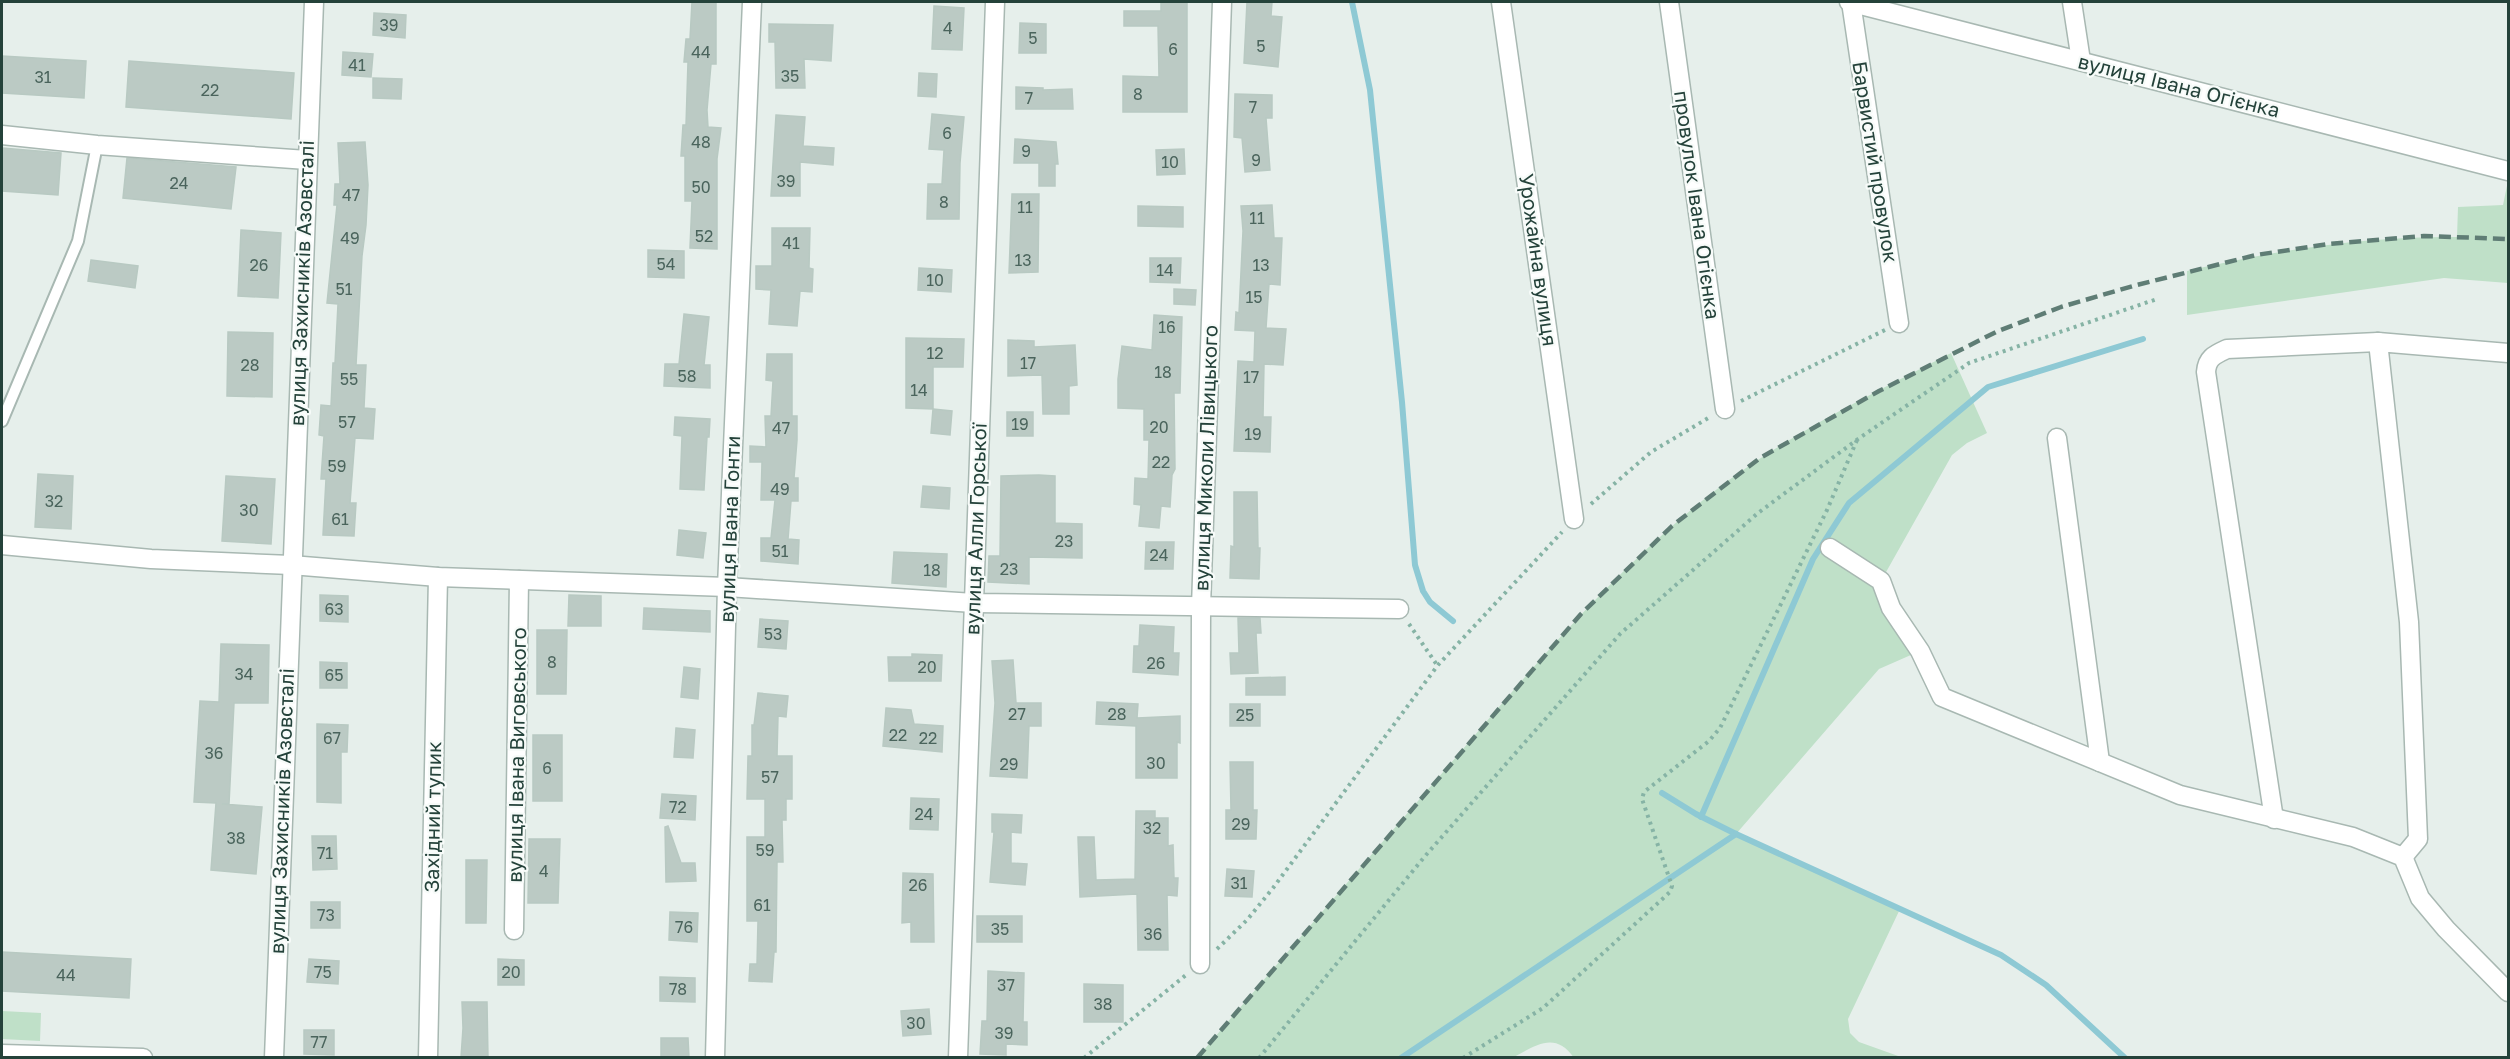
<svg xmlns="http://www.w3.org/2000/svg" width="2510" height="1059" viewBox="0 0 2510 1059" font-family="'Golos Text',sans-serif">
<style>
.green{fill:#bfe0c8}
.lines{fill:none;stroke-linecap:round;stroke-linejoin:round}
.stream{stroke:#8ec9d4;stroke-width:6}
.building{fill:#bbcac4;stroke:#b8c9c2;stroke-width:1.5}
.lane-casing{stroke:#a8b8b2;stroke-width:14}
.street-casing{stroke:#a8b8b2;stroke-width:21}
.path{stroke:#86b3a5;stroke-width:4;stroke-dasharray:3 4.5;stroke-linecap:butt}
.lane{stroke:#fff;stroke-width:10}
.street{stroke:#fff;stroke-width:18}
.rail{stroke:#5f7d75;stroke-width:4.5;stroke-dasharray:12 6;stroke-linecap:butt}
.labels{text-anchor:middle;stroke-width:4.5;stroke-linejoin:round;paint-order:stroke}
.number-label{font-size:16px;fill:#4a645c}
.street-label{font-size:20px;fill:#24423a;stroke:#f7fbf9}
</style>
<rect width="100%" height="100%" fill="#e6efeb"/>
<g class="green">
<path d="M2508 181V283L2444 278 2187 315V271C2278 250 2364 236 2457 237L2458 207 2503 205Z"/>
<path d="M1951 353 1987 433 1967 443 1952 455 1881 581 1920 651 1879 669 1736 834 1900 909 1848 1019 1850 1033 1859 1042 1901 1057 1574 1058C1555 1030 1535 1046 1512 1058H1197C1283 957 1370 856 1457 756 1541 658 1624 558 1729 480 1797 430 1876 392 1951 353Z"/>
<polygon points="2,1011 41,1013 40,1041 2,1039"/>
</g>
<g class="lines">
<g class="stream">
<polyline points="1352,2 1370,90 1402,402 1415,565 1423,591 1430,602 1453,621"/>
<polyline points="1662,793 1696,814 1736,834 2001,955 2046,985 2125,1058"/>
<polyline points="1701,817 1813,559 1849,503 1988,387 2143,339"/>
<polyline points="1401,1058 1736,834"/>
</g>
</g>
<g class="building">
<polygon points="692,2 716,2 716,64 711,64 707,110 708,127 721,128 717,159 717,249 690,248 692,201 685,201 685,156 681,156 683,125 686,125 688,62 684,62 686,39 690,39"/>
<polygon points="1161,2 1187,2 1187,112 1123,112 1123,76 1159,77 1158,26 1124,26 1124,11 1161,11"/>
<polygon points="1247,2 1272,2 1271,16 1282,17 1278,67 1244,63"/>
<polygon points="934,6 964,8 962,50 932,49"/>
<polygon points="374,13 406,15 405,38 373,35"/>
<polygon points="1020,23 1046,24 1046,53 1019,53"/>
<polygon points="769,24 833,25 831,61 804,59 805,88 776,88 775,42 769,42"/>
<polygon points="343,52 373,54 371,77 342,75"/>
<polygon points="2,56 86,61 84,98 2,93"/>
<polygon points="129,61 294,73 291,119 126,107"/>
<polygon points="919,73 937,74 936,97 918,96"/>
<polygon points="373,78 402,79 401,99 373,98"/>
<polygon points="1016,87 1043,88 1043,90 1072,89 1073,109 1016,109"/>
<polygon points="1235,94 1272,95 1272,118 1266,118 1270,170 1245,172 1242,138 1234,137"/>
<polygon points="932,114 964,117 960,163 959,219 927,219 928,184 942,184 944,150 929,149"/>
<polygon points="776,115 805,117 803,146 834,148 833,165 800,162 800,196 771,196"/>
<polygon points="1015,139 1056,142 1058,164 1055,164 1055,186 1039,186 1039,163 1014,163"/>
<polygon points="365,142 368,185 366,225 362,256 356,365 366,365 364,408 375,409 373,439 355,438 350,503 356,503 354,536 323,535 326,479 321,479 324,436 319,435 321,405 331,406 333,363 335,363 338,304 327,303 337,205 334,205 335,184 340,184 338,143"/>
<polygon points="2,148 61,153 58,195 2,191"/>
<polygon points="1184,149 1185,174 1157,175 1156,150"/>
<polygon points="127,158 236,167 231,209 123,198"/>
<polygon points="1012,194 1039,194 1038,272 1009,273"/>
<polygon points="1272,205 1274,238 1282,238 1280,285 1269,284 1266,328 1286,329 1283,365 1264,364 1263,417 1271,417 1270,452 1234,451 1238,361 1254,362 1255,331 1235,330 1236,312 1239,313 1243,231 1241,206"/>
<polygon points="1138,206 1183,207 1183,227 1138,226"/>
<polygon points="772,228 810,228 809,268 813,269 812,292 800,291 797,326 769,324 771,290 756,289 756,266 772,266"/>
<polygon points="241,230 281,233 278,298 238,296"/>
<polygon points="648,250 684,251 684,278 648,277"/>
<polygon points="1150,258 1181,258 1180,283 1150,282"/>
<polygon points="91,260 138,266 135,288 88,281"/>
<polygon points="919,268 952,270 951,292 918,290"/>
<polygon points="1174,289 1196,290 1195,305 1174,304"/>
<polygon points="684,314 709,317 704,365 710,365 710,388 664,386 665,364 679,364"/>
<polygon points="1154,315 1182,317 1180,393 1174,393 1175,469 1172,475 1170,507 1161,506 1159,528 1139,526 1141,505 1134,504 1135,478 1148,479 1149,440 1144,440 1144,409 1118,408 1118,379 1122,346 1152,350"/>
<polygon points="228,332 273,333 272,397 227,396"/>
<polygon points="906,338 964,339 963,367 933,367 933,409 906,408"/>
<polygon points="1008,340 1034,341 1034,347 1075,345 1077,385 1069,386 1069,414 1043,414 1042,375 1008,376"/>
<polygon points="767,354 792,354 792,416 797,416 797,440 794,478 798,478 798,501 791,501 788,539 799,540 798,564 761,561 761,538 771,538 775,500 761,500 762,462 750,462 750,446 766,447 765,416 771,416 773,381 766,380"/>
<polygon points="933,409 952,411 950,435 931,433"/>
<rect x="1007" y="412" width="26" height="24"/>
<polygon points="675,417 710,419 709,437 707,437 704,490 680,489 682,436 674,435"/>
<polygon points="38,474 73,476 71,529 35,527"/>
<polygon points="1039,475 1055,476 1055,523 1082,524 1082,558 1029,557 1029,584 988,582 989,556 1000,556 1001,476"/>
<polygon points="226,476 275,479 271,544 222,541"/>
<polygon points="923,486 950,488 949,509 921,507"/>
<polygon points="1234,492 1257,492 1258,548 1260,548 1259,579 1230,578 1231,546 1234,547"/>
<polygon points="679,530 706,533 703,558 677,555"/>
<polygon points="1146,542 1174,542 1173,569 1145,569"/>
<polygon points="894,552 947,554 946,587 892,583"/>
<polygon points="320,595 348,596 348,622 320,621"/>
<polygon points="569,595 601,596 601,626 568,626"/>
<polygon points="644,608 710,611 710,632 643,629"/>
<polygon points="1238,618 1260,618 1261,633 1256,633 1258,673 1231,674 1230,653 1239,653"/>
<polygon points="760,619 788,621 786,649 758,647"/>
<polygon points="1140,625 1174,627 1173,653 1179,653 1178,675 1133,672 1134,646 1139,646"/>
<polygon points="537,630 567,630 566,694 537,694"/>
<polygon points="221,644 269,645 268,703 234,703 229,804 222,804 262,807 256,874 211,870 216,803 194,802 200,701 219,702"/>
<polygon points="912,654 942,655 941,681 889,681 888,657 912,657"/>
<polygon points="1013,660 1016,703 1041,703 1041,726 1029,726 1027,778 990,776 995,703 992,661"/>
<polygon points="320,662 347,663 347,688 320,688"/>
<polygon points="684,667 700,669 698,699 681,697"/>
<polygon points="1285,677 1285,695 1246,695 1246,678"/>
<polygon points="758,693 788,696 786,717 778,716 777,756 792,756 792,799 786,799 786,820 782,820 783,862 777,862 776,952 774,952 772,982 749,981 750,964 757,964 758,921 747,921 747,837 765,837 765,799 747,799 748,756 752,756 752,725 754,725"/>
<polygon points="1097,702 1138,704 1137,718 1180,716 1180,743 1177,742 1177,778 1136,778 1136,726 1096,724"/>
<rect x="1230" y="704" width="30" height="22"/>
<polygon points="886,708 911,710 914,724 943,726 942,752 883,746"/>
<polygon points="317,724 348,725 347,752 341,752 341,803 317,802"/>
<polygon points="676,728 695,730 693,758 674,757"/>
<rect x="533" y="735" width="29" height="66"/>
<polygon points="1230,762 1253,762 1253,810 1257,810 1256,839 1226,839 1226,810 1231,810"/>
<polygon points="662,794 696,796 695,820 660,818"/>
<polygon points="911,798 939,799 938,830 910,829"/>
<polygon points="1136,811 1155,811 1155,818 1168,818 1168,846 1173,845 1174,878 1178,878 1177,896 1167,895 1168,950 1138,950 1137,894 1080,897 1078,837 1094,837 1096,880 1135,879"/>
<polygon points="992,814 1022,815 1021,833 1011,832 1011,863 1027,864 1025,885 990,882 994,832 992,832"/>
<polygon points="668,826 681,863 695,863 696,881 666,882 665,827"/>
<polygon points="312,836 336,836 337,869 313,870"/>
<polygon points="529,839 560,839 558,903 528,903"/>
<polygon points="466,860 487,860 486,923 466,923"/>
<polygon points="1227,869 1254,871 1252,897 1225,896"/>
<polygon points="903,873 933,874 934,942 911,942 911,922 902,923"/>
<rect x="311" y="902" width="29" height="26"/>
<polygon points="670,912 698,913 697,942 669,940"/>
<rect x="977" y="916" width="45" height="26"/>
<polygon points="2,952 131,959 129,998 2,991"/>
<polygon points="309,959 339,961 338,984 307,982"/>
<polygon points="498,959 524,960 524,985 498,985"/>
<polygon points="988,971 1024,973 1023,1022 1027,1022 1027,1045 1006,1044 1006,1055 980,1054 982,1021 987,1021"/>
<polygon points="660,977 695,978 695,1002 660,1001"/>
<polygon points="1084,984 1123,985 1123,1022 1084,1022"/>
<polygon points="462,1002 487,1002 488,1058 461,1058 463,1028"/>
<polygon points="929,1009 931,1034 903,1036 901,1011"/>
<polygon points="304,1030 334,1030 334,1055 304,1054"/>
<polygon points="661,1038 688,1038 689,1058 661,1058"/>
</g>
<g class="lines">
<g class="lane-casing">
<polyline id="lane" points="2,421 78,241 97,145"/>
</g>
<g class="street-casing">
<g id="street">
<polyline points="1501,2 1574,519"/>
<polyline points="1669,2 1725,409"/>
<polyline points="1849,2 2508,171"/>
<polyline points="1851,2 1899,323"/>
<polyline points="2072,2 2081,61"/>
<polyline points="2,135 97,145 307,160"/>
<polyline points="2057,438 2100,762"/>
<polyline points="2,545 151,559 291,565 438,577 727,587 974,603 1399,609"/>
<polyline points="1830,548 1881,581 1891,608 1920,651 1942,697 2180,795 2353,837 2403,857 2420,898 2446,929 2508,992"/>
<path d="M2274 819 2206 372C2207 358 2214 355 2227 349L2378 342"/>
<polyline points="2403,857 2418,839 2409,622 2378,342 2508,353"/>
<polyline points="514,930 519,580"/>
<polyline points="1200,964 1201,607 1222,2"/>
<polyline points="2,1054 143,1058"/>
<polyline points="274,1058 314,2"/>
<polyline points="428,1058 438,577"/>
<polyline points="715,1058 727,587 752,2"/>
<polyline points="958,1058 995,2"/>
</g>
</g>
<g class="path">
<polyline points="1741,401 1885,330"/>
<polyline points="1591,504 1651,452 1710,417"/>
<polyline points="1409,624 1437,665"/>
<polyline points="1217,949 1247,920 1273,888 1438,665 1562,532"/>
<polyline points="1084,1058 1186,975"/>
<polyline points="1259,1058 1426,855 1620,634 1758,513 1858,439 1969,363 2157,299"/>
<polyline points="1463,1058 1543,1008 1670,892 1672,886 1642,799 1644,792 1709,741 1720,728 1827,510 1857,440"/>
</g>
<use href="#lane" class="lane"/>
<use href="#street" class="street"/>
<polyline class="rail" points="1197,1058 1581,614 1672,526 1760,458 1879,391 1998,331 2061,307 2133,286 2256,255 2329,244 2424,236 2508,239"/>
</g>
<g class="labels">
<g class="number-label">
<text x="389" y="31">39</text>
<text x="948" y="34">4</text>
<text x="1033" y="44">5</text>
<text x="1261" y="52">5</text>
<text x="1173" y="55">6</text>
<text x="701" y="58">44</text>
<text x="357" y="71">41</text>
<text x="790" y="82">35</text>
<text x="43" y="83">31</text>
<text x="210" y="96">22</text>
<text x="1138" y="100">8</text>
<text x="1029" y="104">7</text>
<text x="1253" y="113">7</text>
<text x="947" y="139">6</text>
<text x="701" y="148">48</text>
<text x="1026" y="157">9</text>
<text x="1256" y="166">9</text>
<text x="1170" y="168">10</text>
<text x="786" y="187">39</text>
<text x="179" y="189">24</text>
<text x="701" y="193">50</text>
<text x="351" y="201">47</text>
<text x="944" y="208">8</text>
<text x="1025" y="213">11</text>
<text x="1257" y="224">11</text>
<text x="704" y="242">52</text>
<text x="350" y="244">49</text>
<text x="791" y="249">41</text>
<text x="1023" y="266">13</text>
<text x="666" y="270">54</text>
<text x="259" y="271">26</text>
<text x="1261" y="271">13</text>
<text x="1165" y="276">14</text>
<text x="935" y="286">10</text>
<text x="344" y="295">51</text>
<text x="1254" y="303">15</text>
<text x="1167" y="333">16</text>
<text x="935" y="359">12</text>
<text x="1028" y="369">17</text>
<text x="250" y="371">28</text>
<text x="1163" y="378">18</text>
<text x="687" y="382">58</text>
<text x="1251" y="383">17</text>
<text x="349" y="385">55</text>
<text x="919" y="396">14</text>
<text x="347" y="428">57</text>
<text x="1020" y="430">19</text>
<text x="1159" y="433">20</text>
<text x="781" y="434">47</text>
<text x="1253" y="440">19</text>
<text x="1161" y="468">22</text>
<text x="337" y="472">59</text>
<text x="780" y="495">49</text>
<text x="54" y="507">32</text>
<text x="249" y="516">30</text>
<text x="340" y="525">61</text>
<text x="1064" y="547">23</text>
<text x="780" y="557">51</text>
<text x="1159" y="561">24</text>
<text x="1009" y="575">23</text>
<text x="932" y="576">18</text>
<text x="334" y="615">63</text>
<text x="773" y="640">53</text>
<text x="552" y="668">8</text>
<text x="1156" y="669">26</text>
<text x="927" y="673">20</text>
<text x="244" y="680">34</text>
<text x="334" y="681">65</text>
<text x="1017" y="720">27</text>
<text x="1117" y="720">28</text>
<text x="1245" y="721">25</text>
<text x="898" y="741">22</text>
<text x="332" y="744">67</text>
<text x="928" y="744">22</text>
<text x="214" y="759">36</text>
<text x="1156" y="769">30</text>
<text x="1009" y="770">29</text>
<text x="547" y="774">6</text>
<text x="770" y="783">57</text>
<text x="678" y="813">72</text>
<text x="924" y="820">24</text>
<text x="1241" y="830">29</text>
<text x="1152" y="834">32</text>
<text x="236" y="844">38</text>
<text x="765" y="856">59</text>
<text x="325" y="859">71</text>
<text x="544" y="877">4</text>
<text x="1239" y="889">31</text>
<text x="918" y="891">26</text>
<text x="762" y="911">61</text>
<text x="326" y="921">73</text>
<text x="684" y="933">76</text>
<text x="1000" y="935">35</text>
<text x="1153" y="940">36</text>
<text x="323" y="978">75</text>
<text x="511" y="978">20</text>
<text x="66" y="981">44</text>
<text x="1006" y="991">37</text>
<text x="678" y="995">78</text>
<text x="1103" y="1010">38</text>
<text x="916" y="1029">30</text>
<text x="1004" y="1039">39</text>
<text x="319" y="1048">77</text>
</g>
<g class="street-label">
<text transform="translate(2179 86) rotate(14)" y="7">вулиця Івана Огієнка</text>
<text transform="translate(1875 162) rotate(81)" y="7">Барвистий провулок</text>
<text transform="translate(1697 205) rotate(82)" y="7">провулок Івана Огієнка</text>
<text transform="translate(1538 260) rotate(82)" y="7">Урожайна вулиця</text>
<text transform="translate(302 283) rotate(-88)" y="7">вулиця Захисників Азовсталі</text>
<text transform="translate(1206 458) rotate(-88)" y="7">вулиця Миколи Лівицького</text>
<text transform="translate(730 529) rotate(-88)" y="7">вулиця Івана Гонти</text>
<text transform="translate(976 529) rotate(-88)" y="7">вулиця Алли Горської</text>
<text transform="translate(517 755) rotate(-89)" y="7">вулиця Івана Виговського</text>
<text transform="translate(282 811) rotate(-88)" y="7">вулиця Захисників Азовсталі</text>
<text transform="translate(433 817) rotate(-89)" y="7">Західний тупик</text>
</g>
</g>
<rect width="2510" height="1059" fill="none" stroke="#24423a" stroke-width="6"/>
</svg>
